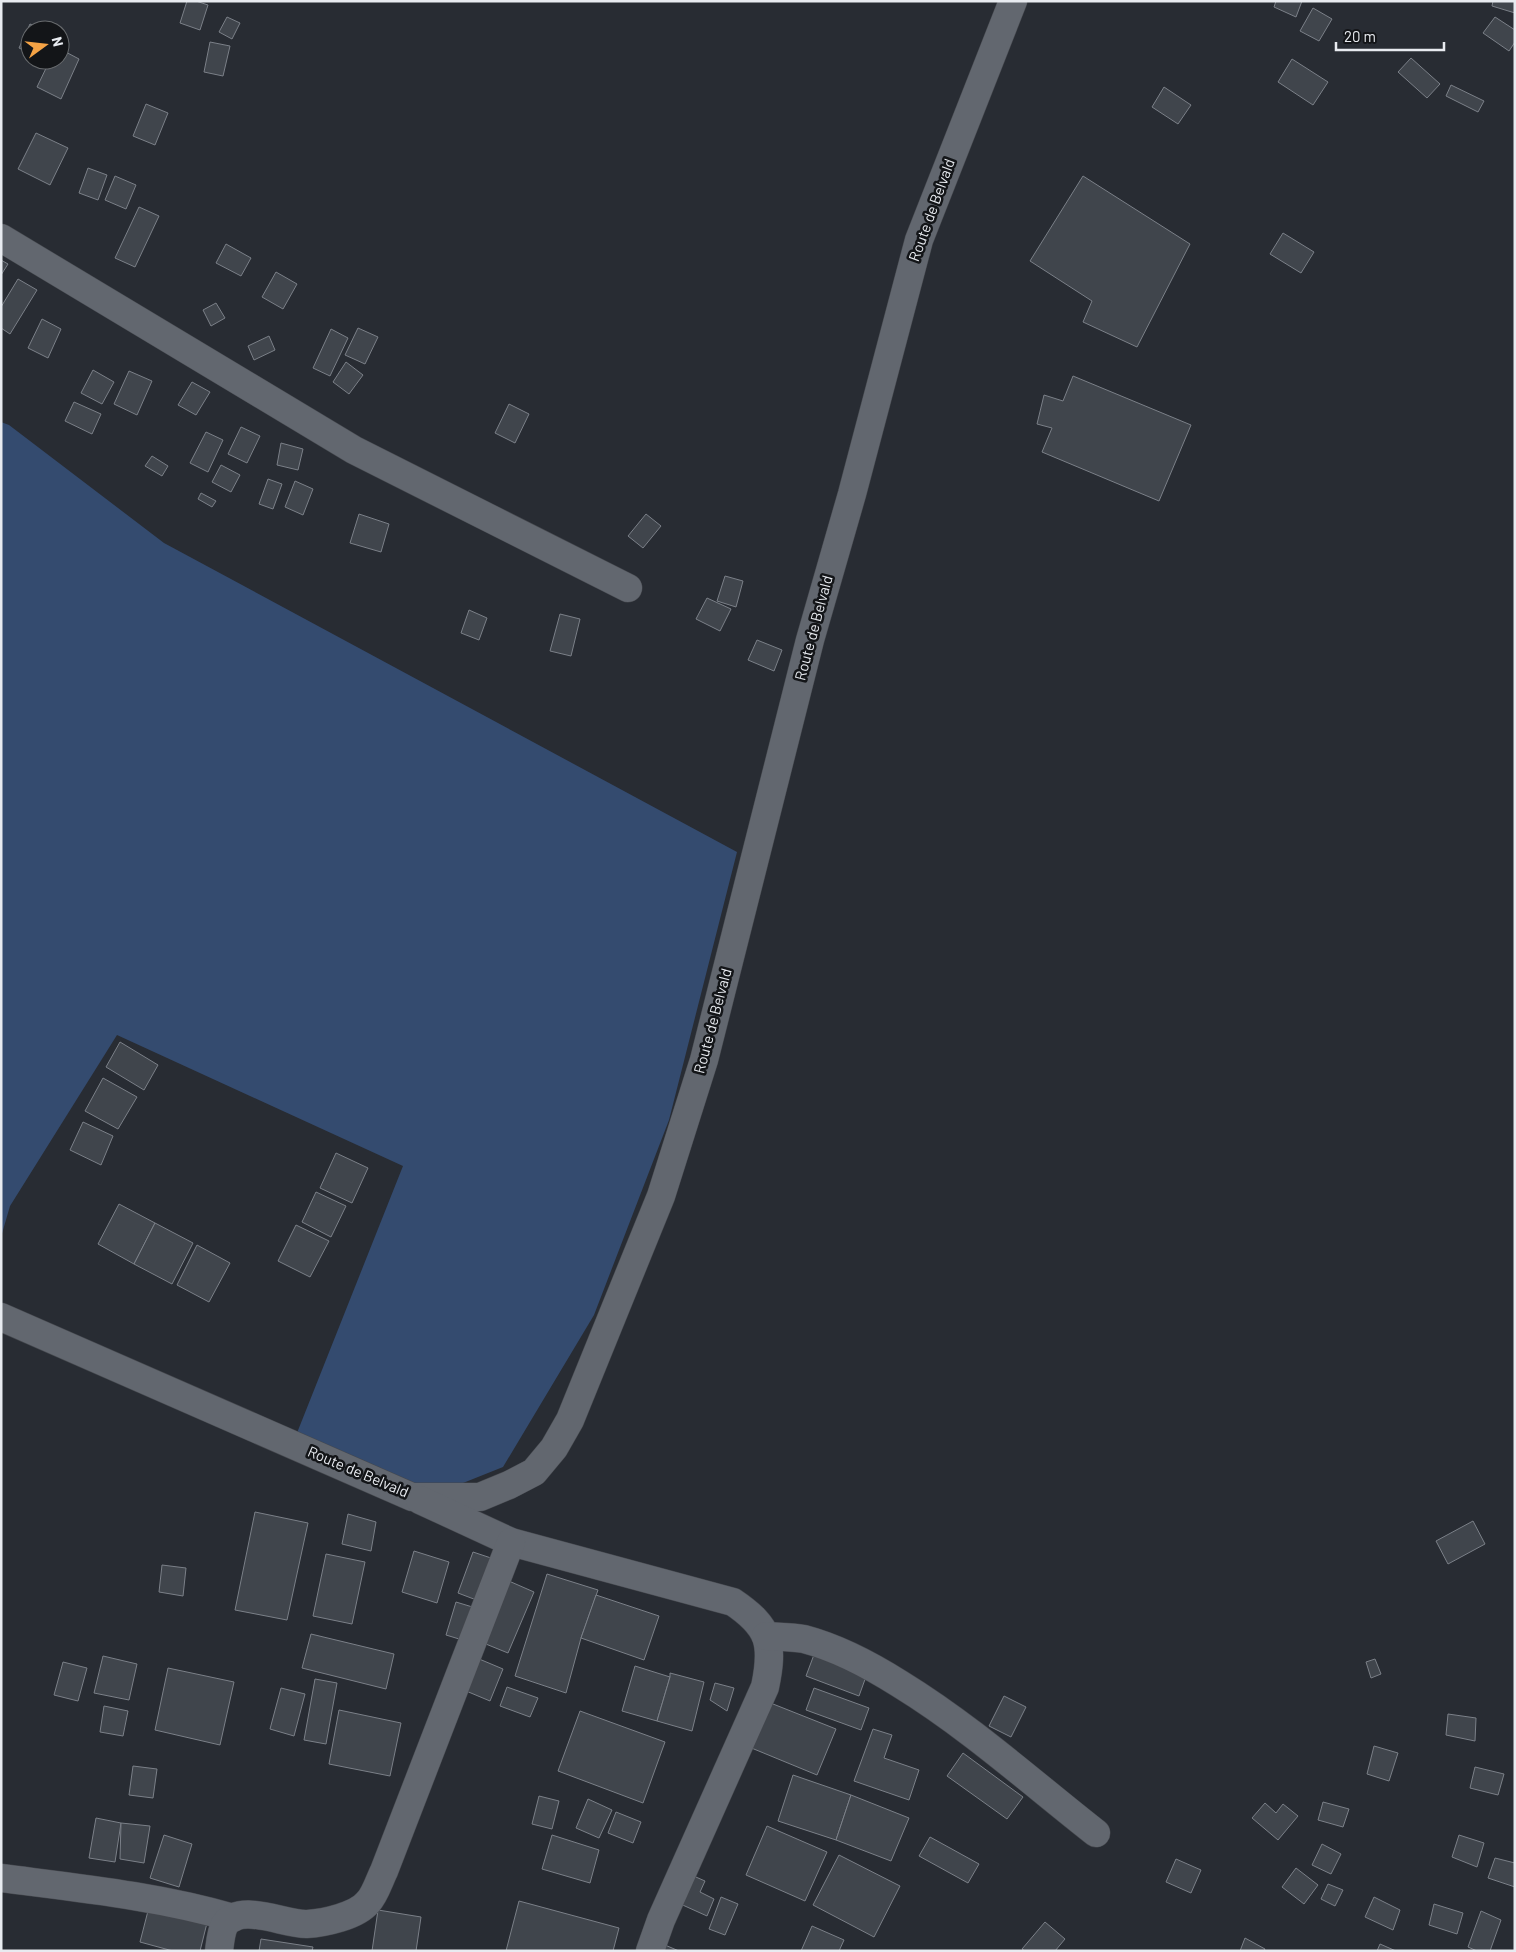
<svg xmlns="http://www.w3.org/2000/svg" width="1516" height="1952" viewBox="0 0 1516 1952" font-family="Barlow,sans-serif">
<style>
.green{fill:#344b6f}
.building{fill:#40454c;stroke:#7b8088}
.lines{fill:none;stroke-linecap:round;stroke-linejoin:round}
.minor-casing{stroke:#45484e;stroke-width:29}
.minor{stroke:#62676f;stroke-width:28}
.labels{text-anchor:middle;stroke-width:5;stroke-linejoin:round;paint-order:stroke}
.street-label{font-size:15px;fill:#e8ebf0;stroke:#131518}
</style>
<rect width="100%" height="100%" fill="#282c33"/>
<polygon class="green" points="1,422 9,425 164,543 737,852 669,1120 594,1315 503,1467 418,1501 293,1443 403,1166 117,1035 10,1206 1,1237"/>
<g class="building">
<polygon points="187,1 196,1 208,5 200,30 180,23"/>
<polygon points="1276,1 1302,1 1296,17 1274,7"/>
<polygon points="1493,1 1515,1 1515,13 1492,6"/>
<polygon points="1313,8 1332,19 1319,41 1300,31"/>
<polygon points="227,17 240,23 232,39 219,32"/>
<polygon points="1495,17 1515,30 1515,42 1509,51 1483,33"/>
<polygon points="30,24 45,30 30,30 30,53 19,48"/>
<polygon points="210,42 230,46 223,76 204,72"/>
<polygon points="60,49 79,59 61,99 37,87 50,60 60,60"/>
<polygon points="1411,58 1440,84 1427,98 1398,72"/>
<polygon points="1292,59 1328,82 1313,105 1278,82"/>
<polygon points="1451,85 1484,101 1478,112 1446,96"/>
<polygon points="1164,87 1191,105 1178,124 1152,107"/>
<polygon points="146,104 168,113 155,145 133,136"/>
<polygon points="36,133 68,148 50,185 18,169"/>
<polygon points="88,168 107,175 98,200 79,193"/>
<polygon points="115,176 136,185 126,209 105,200"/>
<polygon points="1083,176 1190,244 1137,347 1083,322 1092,301 1030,261"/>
<polygon points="139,207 159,216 135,267 115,258"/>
<polygon points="1283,233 1314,252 1301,273 1270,254"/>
<polygon points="226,244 251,258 241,276 216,263"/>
<polygon points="1,260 8,264 1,275"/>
<polygon points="276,272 297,284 283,309 262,297"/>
<polygon points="18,279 37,290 10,334 1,328 1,307"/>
<polygon points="216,303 225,318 211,326 203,310"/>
<polygon points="42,319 61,329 48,358 28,348"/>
<polygon points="358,328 378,337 365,364 345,355"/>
<polygon points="331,329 348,338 330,376 313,368"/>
<polygon points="269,336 275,350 254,360 248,346"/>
<polygon points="346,362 363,375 349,394 333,382"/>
<polygon points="93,370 114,382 102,404 81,393"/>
<polygon points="129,371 152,381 137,415 114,404"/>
<polygon points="1073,376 1191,425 1159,501 1042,452 1052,428 1037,424 1044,395 1063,401"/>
<polygon points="192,382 210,392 196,415 178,405"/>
<polygon points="74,402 101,414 92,434 65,421"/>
<polygon points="509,404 529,414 515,443 495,433"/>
<polygon points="241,427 260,436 247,463 228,454"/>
<polygon points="206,432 223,440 208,472 190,463"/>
<polygon points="281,443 303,449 298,470 277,465"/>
<polygon points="152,456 168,466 162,476 145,466"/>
<polygon points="221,465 240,475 231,492 212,482"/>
<polygon points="268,479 282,484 273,509 259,504"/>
<polygon points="295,481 313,489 303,515 285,507"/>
<polygon points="201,493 216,501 212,507 198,499"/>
<polygon points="359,514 389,524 381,552 350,543"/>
<polygon points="646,514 661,526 643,548 628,536"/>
<polygon points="725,576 743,581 736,607 717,601"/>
<polygon points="707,598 731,609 720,631 696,619"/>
<polygon points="469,610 487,618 479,640 461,633"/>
<polygon points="560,614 580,619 571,656 550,651"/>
<polygon points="757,640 782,650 774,671 748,660"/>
<polygon points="120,1042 158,1065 144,1090 106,1067"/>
<polygon points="103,1078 137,1097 118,1129 85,1111"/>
<polygon points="83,1122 113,1136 101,1165 70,1150"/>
<polygon points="336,1153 368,1168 352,1203 320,1188"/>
<polygon points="316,1192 346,1206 331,1237 302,1222"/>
<polygon points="119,1204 155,1223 134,1264 98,1244"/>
<polygon points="155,1223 193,1243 172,1284 134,1264"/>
<polygon points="296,1225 329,1241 310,1277 278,1261"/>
<polygon points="197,1245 230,1263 209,1302 177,1285"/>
<polygon points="255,1512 308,1523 287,1620 235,1610"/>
<polygon points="348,1514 376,1522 371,1551 342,1544"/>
<polygon points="1473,1521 1485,1544 1448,1564 1436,1541"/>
<polygon points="414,1551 449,1562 437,1603 402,1592"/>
<polygon points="473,1552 494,1559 479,1601 458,1593"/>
<polygon points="326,1554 365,1562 352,1624 313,1616"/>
<polygon points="162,1565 186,1568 183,1596 159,1592"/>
<polygon points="547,1574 598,1590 581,1638 566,1693 515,1676"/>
<polygon points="502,1578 534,1592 508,1653 476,1640"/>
<polygon points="596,1595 659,1616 644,1660 581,1638"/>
<polygon points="456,1602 479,1609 469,1642 446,1635"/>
<polygon points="311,1634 394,1654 386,1689 302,1668"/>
<polygon points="815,1652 868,1671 859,1696 806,1676"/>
<polygon points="103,1656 137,1664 129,1700 94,1693"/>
<polygon points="472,1656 503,1669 490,1701 459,1688"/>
<polygon points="1375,1659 1381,1674 1371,1678 1366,1662"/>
<polygon points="63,1662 87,1668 78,1701 54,1695"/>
<polygon points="635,1666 670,1677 657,1721 622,1711"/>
<polygon points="168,1668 234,1682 220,1745 155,1730"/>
<polygon points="670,1673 704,1682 692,1731 657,1721 670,1677"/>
<polygon points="315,1679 337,1683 326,1744 304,1740"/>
<polygon points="715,1683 734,1688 727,1711 710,1700"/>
<polygon points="507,1687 538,1698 530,1717 500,1706"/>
<polygon points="281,1688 305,1694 294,1736 270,1729"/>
<polygon points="814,1688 869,1708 861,1730 806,1710"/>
<polygon points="1004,1696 1026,1707 1011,1737 989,1726"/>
<polygon points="768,1702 836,1729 817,1775 749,1747"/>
<polygon points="104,1706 128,1711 123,1736 100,1732"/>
<polygon points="339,1710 401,1723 390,1776 329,1764"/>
<polygon points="580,1711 665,1742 643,1803 558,1771"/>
<polygon points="1448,1714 1476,1718 1475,1741 1446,1735"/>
<polygon points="873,1729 892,1735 884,1758 919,1770 909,1800 854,1781"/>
<polygon points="1374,1746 1398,1753 1389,1781 1367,1774"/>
<polygon points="963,1753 1023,1797 1007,1819 947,1776"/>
<polygon points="133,1766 157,1769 153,1798 129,1795"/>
<polygon points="1475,1767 1504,1774 1498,1795 1470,1788"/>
<polygon points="793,1775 851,1795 836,1840 778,1821"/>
<polygon points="851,1795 909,1818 891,1861 836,1840"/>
<polygon points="539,1796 559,1801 552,1829 532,1824"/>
<polygon points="588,1799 612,1810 599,1838 576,1828"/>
<polygon points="1323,1802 1349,1809 1343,1827 1318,1820"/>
<polygon points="1265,1803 1276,1813 1283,1804 1298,1816 1278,1840 1252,1818"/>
<polygon points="616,1812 641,1822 633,1843 608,1833"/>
<polygon points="96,1818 121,1823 115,1862 89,1858"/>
<polygon points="121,1823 150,1826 144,1863 120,1859"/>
<polygon points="767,1826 827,1852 805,1901 746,1875"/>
<polygon points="164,1835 192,1844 179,1887 150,1878"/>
<polygon points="552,1835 599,1850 590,1883 542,1869"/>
<polygon points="1459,1835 1484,1843 1477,1867 1452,1857"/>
<polygon points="930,1837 979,1864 968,1883 919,1856"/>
<polygon points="1322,1844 1341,1854 1331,1874 1312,1865"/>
<polygon points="839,1855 900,1886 874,1937 813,1905"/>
<polygon points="1495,1858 1515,1863 1515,1887 1488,1878"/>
<polygon points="1176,1859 1201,1870 1191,1893 1166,1882"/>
<polygon points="1296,1868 1318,1885 1304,1904 1282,1887"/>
<polygon points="689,1874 705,1881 700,1892 714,1899 707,1916 676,1902"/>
<polygon points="1328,1884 1343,1890 1335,1906 1321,1899"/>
<polygon points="721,1897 738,1904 725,1935 709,1929"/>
<polygon points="1374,1897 1400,1910 1393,1930 1365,1917"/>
<polygon points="519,1901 619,1928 613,1951 506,1951"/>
<polygon points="1434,1904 1463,1913 1457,1934 1429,1925"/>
<polygon points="149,1907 207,1923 200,1951 173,1951 140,1942"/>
<polygon points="378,1910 421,1917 416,1951 372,1951"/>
<polygon points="1481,1911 1501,1920 1490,1951 1477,1951 1468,1947"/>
<polygon points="1045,1922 1065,1939 1055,1951 1025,1951 1022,1949"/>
<polygon points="812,1926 844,1940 839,1951 801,1951"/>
<polygon points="1245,1938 1265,1949 1264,1951 1240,1951"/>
<polygon points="261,1939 313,1947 312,1951 259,1951"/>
<polygon points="1380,1944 1396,1951 1377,1951"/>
<polygon points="665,1945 679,1951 663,1951"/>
</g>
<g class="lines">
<g class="minor-casing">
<g id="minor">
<polyline points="1,238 354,450 628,588"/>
<polyline points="1,1317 412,1497 480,1497 509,1485 534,1472 554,1448 570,1420 661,1196 704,1060 810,640 852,494 919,240 1013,1"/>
<path d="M420 1500 511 1542 733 1602C770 1627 774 1644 765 1687L661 1920 650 1951"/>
<path d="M766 1636C778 1637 792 1637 804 1639 838 1648 870 1665 900 1684 970 1727 1031 1782 1096 1833"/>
<path d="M1 1878C78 1888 158 1896 233 1918"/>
<path d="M219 1951C220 1943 221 1931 225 1924 241 1902 285 1925 307 1924 324 1923 357 1916 368 1902 375 1895 379 1881 384 1871L511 1542"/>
</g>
</g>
<use href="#minor" class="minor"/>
</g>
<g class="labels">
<g class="street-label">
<text transform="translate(932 210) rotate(-70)" y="5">Route de Belvald</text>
<text transform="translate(814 628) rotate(-75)" y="5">Route de Belvald</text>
<text transform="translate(713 1021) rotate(-75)" y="5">Route de Belvald</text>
<text transform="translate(358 1472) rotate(23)" y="5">Route de Belvald</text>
</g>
</g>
<rect width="1516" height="1952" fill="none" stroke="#e8ebf0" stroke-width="5"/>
<g transform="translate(45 45) rotate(75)"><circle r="24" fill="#131518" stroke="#686b6e"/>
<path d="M0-4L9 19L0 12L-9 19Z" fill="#f5a345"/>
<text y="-8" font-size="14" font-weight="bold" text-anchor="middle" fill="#e8ebf0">N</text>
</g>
<path d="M1336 42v8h108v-8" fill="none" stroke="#e8ebf0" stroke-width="2.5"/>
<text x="1344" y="42" font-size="15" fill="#e8ebf0" stroke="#131518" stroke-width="4" paint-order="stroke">20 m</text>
</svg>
